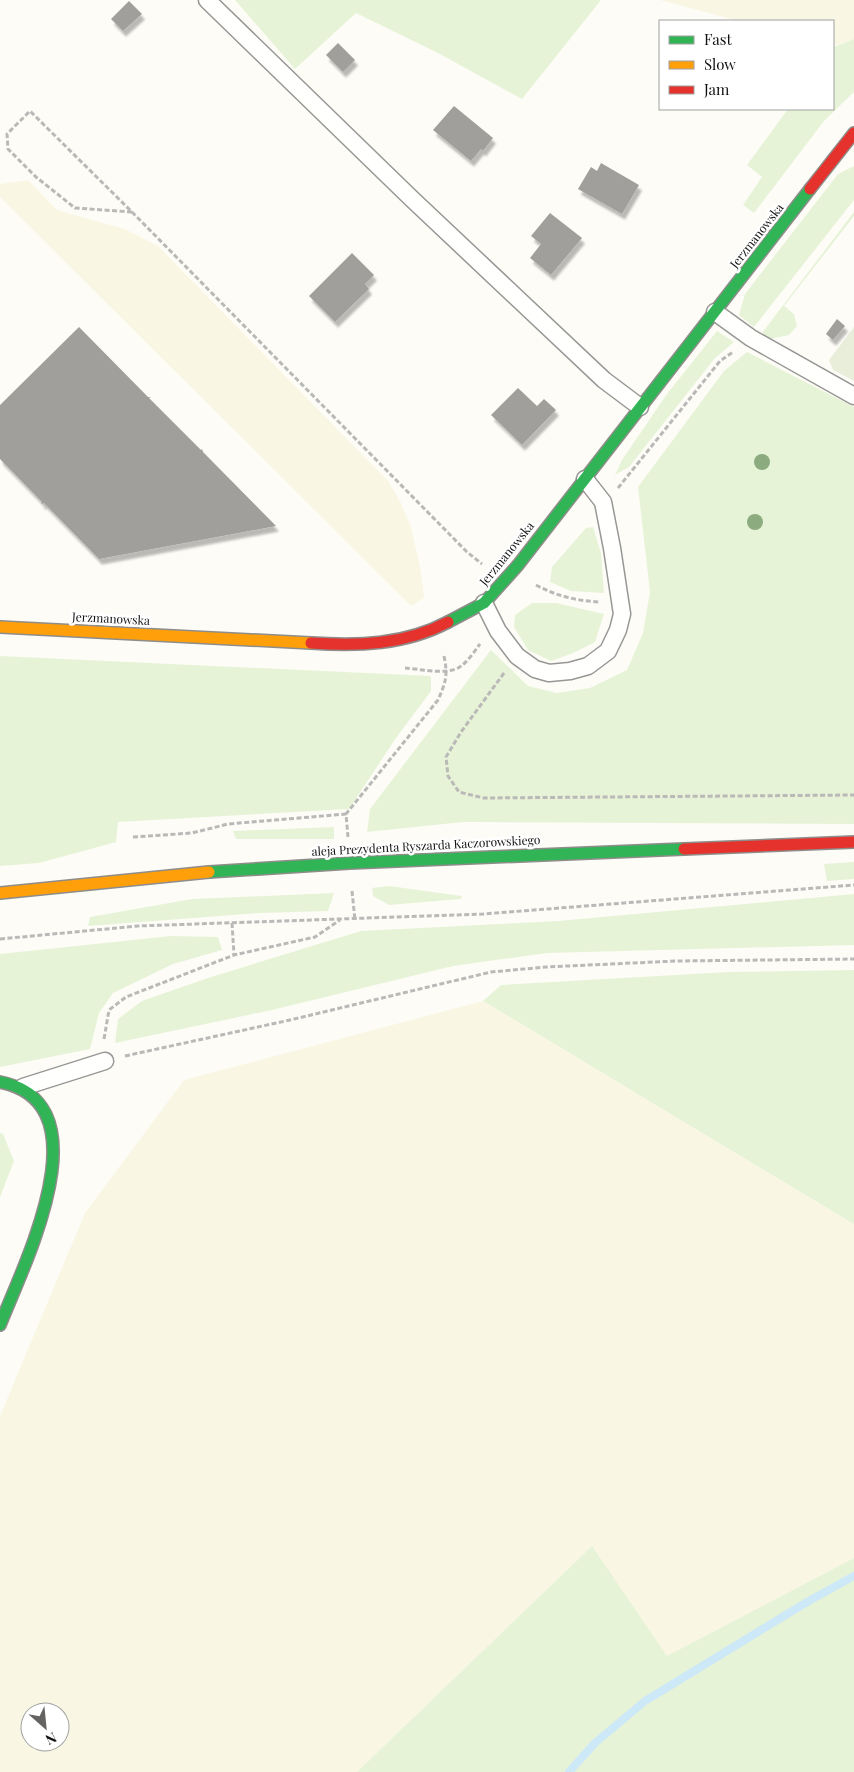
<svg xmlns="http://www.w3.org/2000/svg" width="854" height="1772" viewBox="0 0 854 1772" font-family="'Playfair Display',serif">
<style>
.farmland{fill:#f9f7e4;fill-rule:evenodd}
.green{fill:#e7f3d7}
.cemetery{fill:#e9eedb}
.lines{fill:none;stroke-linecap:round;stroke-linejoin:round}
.stream{stroke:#cde8f7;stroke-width:8}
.building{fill:#a19f9c;filter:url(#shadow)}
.lane-casing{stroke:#979795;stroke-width:19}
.fast-casing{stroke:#8e8d8b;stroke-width:14}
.slow-casing{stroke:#8e8d8b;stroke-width:14}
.jam-casing{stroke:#8e8d8b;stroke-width:14}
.path{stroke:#b9b9b8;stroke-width:3;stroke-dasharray:5 2.5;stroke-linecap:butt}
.lane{stroke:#fffffe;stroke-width:16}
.fast{stroke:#30b455;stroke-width:11}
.slow{stroke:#ff9f0a;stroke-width:11}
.jam{stroke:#e5322d;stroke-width:11}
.tree{fill:#8cac80}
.labels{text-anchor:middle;stroke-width:5;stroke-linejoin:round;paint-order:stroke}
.street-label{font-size:12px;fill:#111;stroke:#fff}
</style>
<defs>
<filter id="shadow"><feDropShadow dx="3" dy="5.5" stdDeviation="1" flood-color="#0004"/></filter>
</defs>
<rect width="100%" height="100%" fill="#fdfcf7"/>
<g class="farmland">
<polygon points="660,0 854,0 854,39 833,46 833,21 739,21"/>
<polygon points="28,180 57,210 125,229 158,246 388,481 401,503 411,527 421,572 424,598 411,606 0,197 0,184"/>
<path d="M483 1001 854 1224V1558L666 1657 592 1546 357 1772H0V1416L85 1213 184 1080ZM30 1712H60V1742H30Z"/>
</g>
<g class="green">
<polygon points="235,0 601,0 522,99 438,53 356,13 295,69"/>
<polygon points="854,39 854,92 824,121 754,213 743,205 762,177 747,165 788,109 833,109 833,47"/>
<polygon points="854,166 854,200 754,327 739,315 745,294 838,174"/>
<polygon points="854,212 854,216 784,306 794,314 797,326 789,335 770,339 762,333"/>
<polygon points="717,331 734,342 715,358 629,467 615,475 622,460 667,394"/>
<polygon points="747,352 854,407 854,824 463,822 367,832 370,809 491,650 528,686 557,693 590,688 627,670 643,633 650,592 638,487 724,371"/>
<polygon points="593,527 601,553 604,593 571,591 550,582 552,567 586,528"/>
<polygon points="532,603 556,603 604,614 595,642 573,653 551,661 528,650 514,627 515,615"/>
<polygon points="0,656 431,676 431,691 396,738 349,809 118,822 116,842 39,863 0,866"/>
<polygon points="334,827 334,839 236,839 233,831"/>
<polygon points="854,862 854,879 827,881 824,864"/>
<polygon points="389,886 462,896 461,899 389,905 373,896 372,888"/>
<polygon points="334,893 328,911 259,913 88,926 90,917 192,899"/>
<polygon points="854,894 854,945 547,953 453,966 272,1010 115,1043 118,1019 142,1001 208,978 361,931 558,921"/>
<polygon points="171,936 218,937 222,950 173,964 113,993 99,1013 90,1049 0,1067 0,954"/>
<polygon points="854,970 854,1224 483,1001 501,985 729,972"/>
<polygon points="0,1133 3,1134 14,1161 0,1197"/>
<polygon points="592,1546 667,1656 854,1558 854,1772 357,1772"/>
</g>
<polygon class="cemetery" points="854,327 854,381 833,370 829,360"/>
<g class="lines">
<polyline class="stream" points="569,1772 595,1743 645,1701 807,1602 854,1576"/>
</g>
<g class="building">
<polygon points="129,1 142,14 123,31 111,19"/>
<polygon points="338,43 355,60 343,72 326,55"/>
<polygon points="454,106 493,138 483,151 481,149 471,161 433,130"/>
<polygon points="601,163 639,185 622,214 578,189 591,167 597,171"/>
<polygon points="550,213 582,238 551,275 530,258 541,244 531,236"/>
<polygon points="352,253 374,275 365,284 369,289 335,322 309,296"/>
<polygon points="837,319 845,326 833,340 826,334"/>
<polygon points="79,327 148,397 151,397 149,398 201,450 202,449 203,452 276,526 99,559 44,503 42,504 41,503 42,502 0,459 0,405"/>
<polygon points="518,388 537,406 544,399 556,410 522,445 491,415"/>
</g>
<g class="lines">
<g class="lane-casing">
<g id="lane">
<polyline points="207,0 412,199 604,380 640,407"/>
<polyline points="715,312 751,338 854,396"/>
<polyline points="484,603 498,631 517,656 535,669 549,673 570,671 588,666 608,651 618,630 622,614 612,548 603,502 585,479"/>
<polyline points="23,1087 105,1061"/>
</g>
</g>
<g class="fast-casing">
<g id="fast">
<polyline points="448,622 484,603 518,565 810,189"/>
<polyline points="209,872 350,863 684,849"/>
<path d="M0 1082C107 1103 23 1266 0 1325"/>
</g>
</g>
<g class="slow-casing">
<g id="slow">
<polyline points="0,627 311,643"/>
<polyline points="0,893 209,872"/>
</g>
</g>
<g class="jam-casing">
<g id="jam">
<polyline points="810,189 854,133"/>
<path d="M311 643C358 646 405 645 448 622"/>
<polyline points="684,849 854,842"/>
</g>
</g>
<g class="path">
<polyline points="132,212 75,208 36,177 8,149 7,134 30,111 132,212 467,552 482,564"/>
<polyline points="618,488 720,361 733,352"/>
<path d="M536 585C556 596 578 601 600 602"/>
<path d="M405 668C421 669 443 675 458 668 467 663 474 652 480 644"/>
<polyline points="504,673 461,732 446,757 448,776 459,792 484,798 854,795"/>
<polyline points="133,837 192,833 228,824 346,814"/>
<path d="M348 837 346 814 438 700C446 682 448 675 444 656"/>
<polyline points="352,891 355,920"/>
<polyline points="232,923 234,955"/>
<polyline points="0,939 138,926 483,914 854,885"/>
<polyline points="104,1039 109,1010 126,997 234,955 315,937 340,920"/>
<polyline points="125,1056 290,1020 491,972 546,967 676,961 854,959"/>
</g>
<use href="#lane" class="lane"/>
<use href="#fast" class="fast"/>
<use href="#slow" class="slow"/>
<use href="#jam" class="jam"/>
</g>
<g class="tree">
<circle cx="762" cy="462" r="8"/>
<circle cx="755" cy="522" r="8"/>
</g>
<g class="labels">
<g class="street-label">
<text transform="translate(757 236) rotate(-52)" y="4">Jerzmanowska</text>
<text transform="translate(507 554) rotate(-51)" y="4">Jerzmanowska</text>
<text transform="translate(111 619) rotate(3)" y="4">Jerzmanowska</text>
<text transform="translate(426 846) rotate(-3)" y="4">aleja Prezydenta Ryszarda Kaczorowskiego</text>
</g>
</g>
<rect x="659" y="20" width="175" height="90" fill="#ffffff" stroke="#a0a0a0"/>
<rect x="669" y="36" width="25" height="8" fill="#30b455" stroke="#a0a0a0"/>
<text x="704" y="45" font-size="15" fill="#111111">Fast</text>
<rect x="669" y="61" width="25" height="8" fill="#ff9f0a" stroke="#a0a0a0"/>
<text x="704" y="70" font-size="15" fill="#111111">Slow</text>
<rect x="669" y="86" width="25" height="8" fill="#e5322d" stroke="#a0a0a0"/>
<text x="704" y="95" font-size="15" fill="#111111">Jam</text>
<g transform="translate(45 1727) rotate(153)"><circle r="24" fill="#ffffff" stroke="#a0a0a0"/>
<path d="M0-4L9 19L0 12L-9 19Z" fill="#646362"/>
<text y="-8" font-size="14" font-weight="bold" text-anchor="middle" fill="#111111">N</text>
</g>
</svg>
